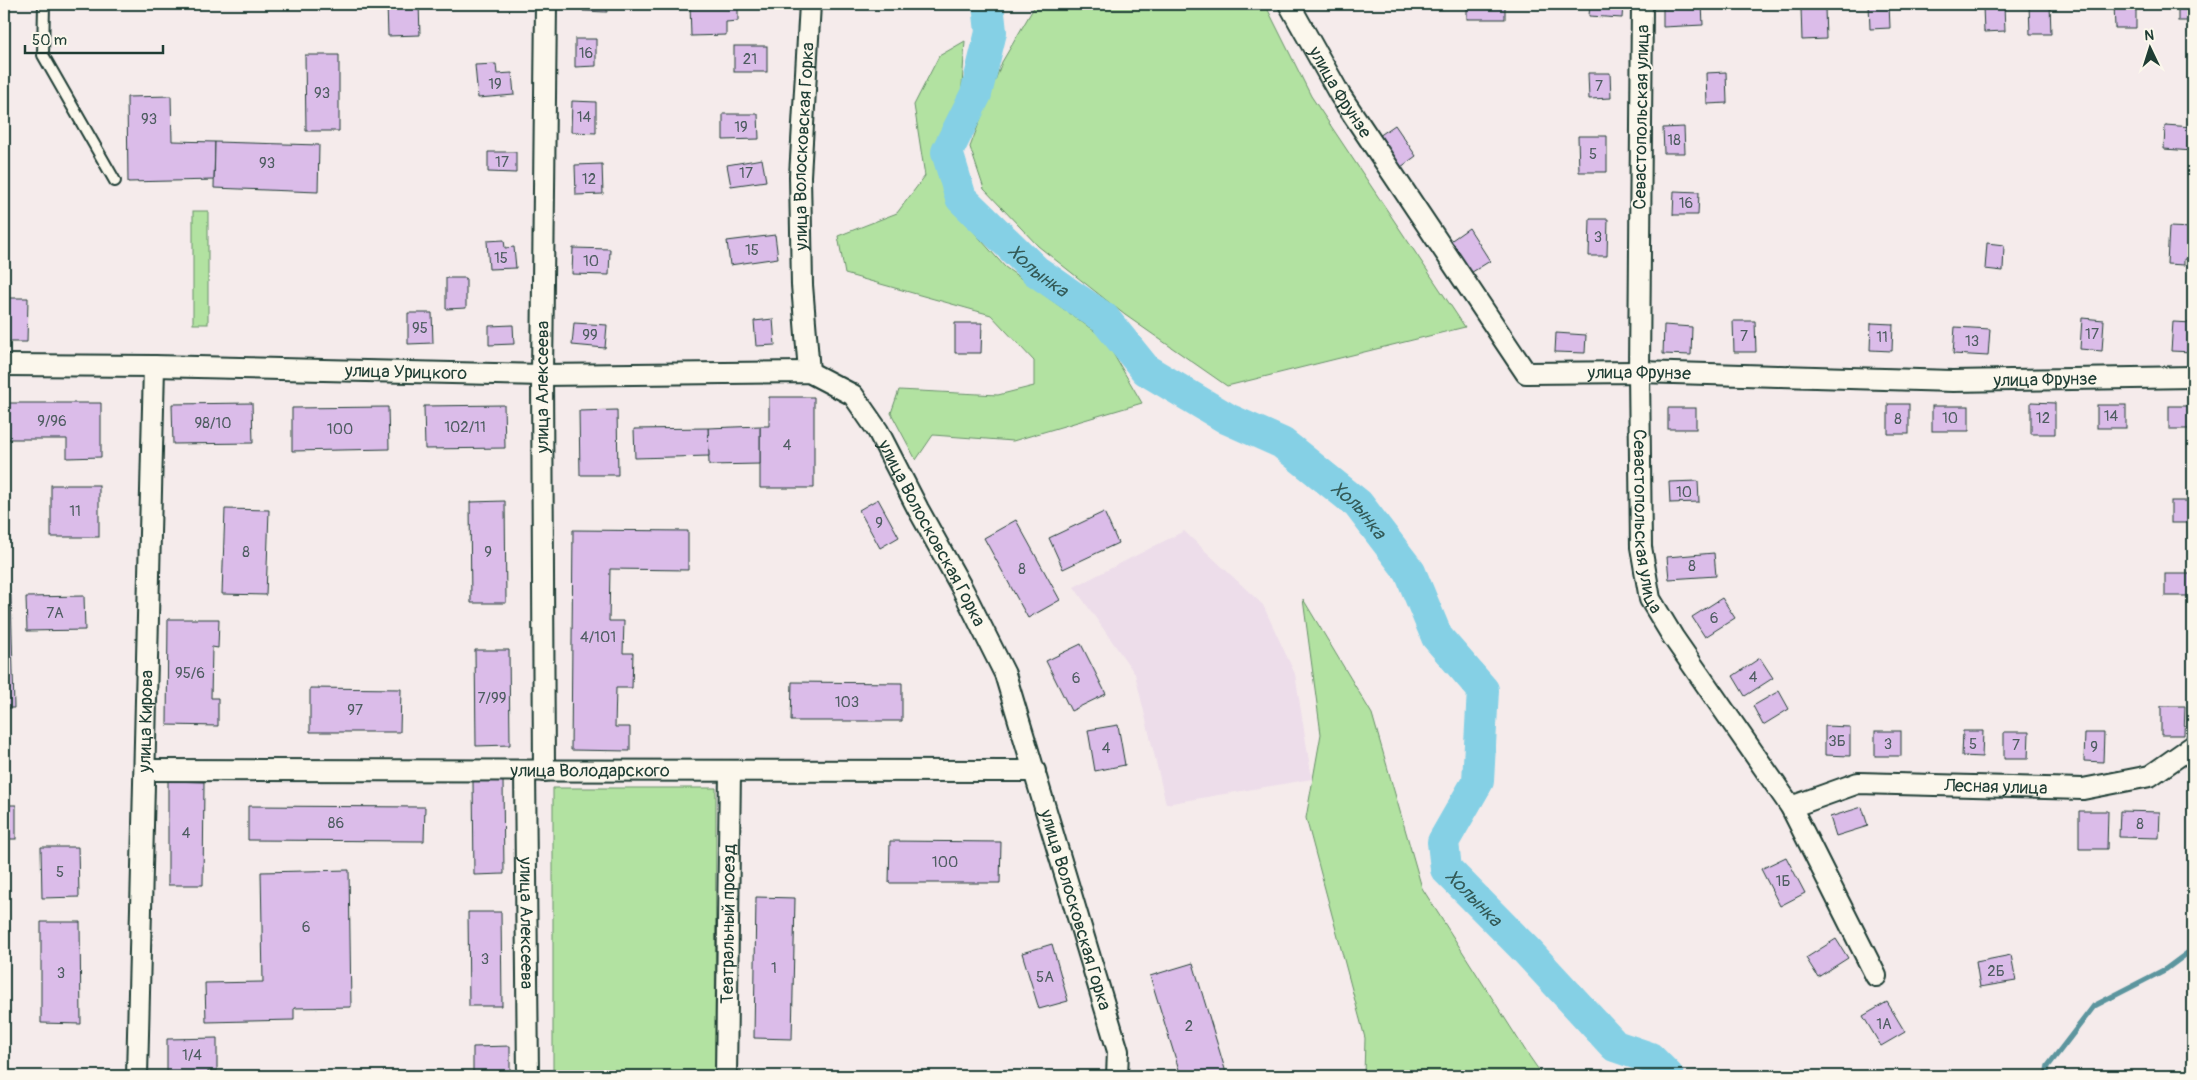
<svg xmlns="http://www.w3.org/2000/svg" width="2197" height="1080" viewBox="0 0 2197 1080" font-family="Pangolin,sans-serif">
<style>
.built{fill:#edddea}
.green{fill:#b2e2a1;stroke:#68906a}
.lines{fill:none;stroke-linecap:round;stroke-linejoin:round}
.stream{stroke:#5c959e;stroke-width:5.5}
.river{stroke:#85d0e5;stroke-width:32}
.building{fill:#dbbce9;stroke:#1f3d34}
.lane-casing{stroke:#1f3d34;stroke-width:14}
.street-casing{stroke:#1f3d34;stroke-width:24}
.lane{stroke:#fbf7ec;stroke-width:10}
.street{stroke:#fbf7ec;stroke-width:20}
.labels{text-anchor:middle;stroke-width:4;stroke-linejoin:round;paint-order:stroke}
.number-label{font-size:15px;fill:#4e5d61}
.street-label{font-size:18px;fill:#1f3d34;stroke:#fbf7ec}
.water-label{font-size:19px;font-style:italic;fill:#335a57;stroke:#fbf7ec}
</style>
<rect width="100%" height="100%" fill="#f5ebeb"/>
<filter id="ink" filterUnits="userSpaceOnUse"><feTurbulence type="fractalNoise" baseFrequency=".02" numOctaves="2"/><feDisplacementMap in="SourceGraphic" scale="10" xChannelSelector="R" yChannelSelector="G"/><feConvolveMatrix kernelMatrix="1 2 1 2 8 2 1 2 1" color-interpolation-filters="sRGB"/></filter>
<g filter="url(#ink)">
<polygon class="built" points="1184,531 1263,605 1295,674 1312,779 1166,804 1135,674 1074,587"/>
<g class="green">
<polygon points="1036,4 1265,4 1311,96 1465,327 1227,386 1125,315 1038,246 984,189 970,147 1002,62"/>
<polygon points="965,41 961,101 936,159 959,215 1005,267 1104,338 1142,403 1013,441 933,435 916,460 891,413 899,390 998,395 1034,386 1034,361 991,315 845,274 838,236 897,213 925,176 914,105 939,56"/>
<rect x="193" y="211" width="15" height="113"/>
<polygon points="1303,599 1372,714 1422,888 1527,1053 1543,1076 1364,1076 1365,1038 1306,818 1321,734"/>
<polygon points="553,788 716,788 715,1076 553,1076"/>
</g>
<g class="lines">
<polyline class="stream" points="2046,1076 2048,1066 2094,1006 2166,969 2193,949"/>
<path class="river" id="s1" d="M988 4 991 32 976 94 947 152 961 198 1036 271 1104 318 1146 370 1228 419 1282 443 1358 504 1410 572 1437 637 1483 690 1478 781 1443 842 1446 869 1526 950 1615 1046 1650 1058 1668 1076"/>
</g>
<g class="building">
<polygon points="387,4 419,4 420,35 388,36"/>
<polygon points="583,4 607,4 607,12 583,11"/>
<polygon points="690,4 738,4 738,21 726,22 726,35 691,36"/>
<rect x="1467" y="4" width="38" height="15"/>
<polygon points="1590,4 1623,4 1622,18 1589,16"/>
<polygon points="1663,4 1702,4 1703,25 1663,27"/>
<polygon points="1869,4 1889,4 1890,28 1870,29"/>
<polygon points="2029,4 2050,4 2051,34 2030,34"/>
<polygon points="2114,4 2136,4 2136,28 2115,28"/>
<rect x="2178" y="4" width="15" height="17"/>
<polygon points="2004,5 2005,31 1984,32 1983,6"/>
<polygon points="1801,8 1825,8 1826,39 1802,40"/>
<polygon points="575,39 596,39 596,66 575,67"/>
<rect x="734" y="46" width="33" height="26"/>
<polygon points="305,55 339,55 339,131 306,131"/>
<polygon points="496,64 497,74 512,73 514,95 478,98 475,65"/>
<polygon points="1726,72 1727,103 1707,104 1706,73"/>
<polygon points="1588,73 1610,73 1611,98 1589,99"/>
<polygon points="171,96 172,141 215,142 214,180 128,182 127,97"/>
<polygon points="572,101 596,102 596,133 571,132"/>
<polygon points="723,114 758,114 759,139 723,140"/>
<polygon points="1395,125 1416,156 1401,167 1379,136"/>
<polygon points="2165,125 2193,127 2193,151 2164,149"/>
<polygon points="1684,127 1685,153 1664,153 1663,128"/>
<polygon points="1578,136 1607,136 1607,172 1579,172"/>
<polygon points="215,142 319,145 318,192 214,188"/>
<polygon points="488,152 516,152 516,173 488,172"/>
<polygon points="762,159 766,181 731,186 727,165"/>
<polygon points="602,164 603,194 576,195 575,165"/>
<polygon points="1674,191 1699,192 1698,215 1673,215"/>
<polygon points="1590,219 1608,219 1607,256 1589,256"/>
<polygon points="2169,227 2193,228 2193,260 2184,259 2184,265 2167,264"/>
<polygon points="1469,228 1490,261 1469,274 1449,242"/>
<polygon points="775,235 778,258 730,265 727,241"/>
<polygon points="504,240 505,248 514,247 516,268 489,269 487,241"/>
<polygon points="1987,243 2004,245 2003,271 1985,269"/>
<polygon points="573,248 610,249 609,275 572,274"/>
<polygon points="446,278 466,278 466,308 446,309"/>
<polygon points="4,298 28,298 27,342 4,342"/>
<polygon points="408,313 432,313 433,343 408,344"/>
<polygon points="2082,318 2104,320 2102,351 2080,349"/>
<polygon points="773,319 775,345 756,346 754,321"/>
<polygon points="1733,321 1755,321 1756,352 1734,352"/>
<polygon points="2173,322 2193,323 2193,352 2171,351"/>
<polygon points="574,323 607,325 605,348 572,345"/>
<polygon points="955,323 982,323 981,353 955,353"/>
<polygon points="1871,323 1893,324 1892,351 1870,350"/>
<polygon points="513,325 514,344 489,345 489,326"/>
<polygon points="1664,325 1692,327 1691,355 1663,354"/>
<polygon points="1955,327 1990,329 1988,356 1953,354"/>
<polygon points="1556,333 1586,335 1585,353 1555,352"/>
<polygon points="769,397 814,397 814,488 760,488 760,426 769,426"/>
<polygon points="2031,402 2055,403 2055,434 2031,434"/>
<polygon points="4,403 101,403 101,457 67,458 67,439 4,439"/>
<polygon points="252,403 253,443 173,444 172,404"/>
<rect x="1888" y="404" width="21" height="30"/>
<polygon points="504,405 505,448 425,449 424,406"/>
<rect x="2097" y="405" width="29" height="23"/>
<rect x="1932" y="406" width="37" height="25"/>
<rect x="2169" y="406" width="24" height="23"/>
<polygon points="388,407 389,449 292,451 292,408"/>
<rect x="1668" y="408" width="28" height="21"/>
<polygon points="617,410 618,475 580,475 579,411"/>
<polygon points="760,426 760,464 709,465 708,428"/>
<polygon points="708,428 709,456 635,458 634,429"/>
<polygon points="1698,481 1699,502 1670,503 1669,482"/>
<rect x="51" y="485" width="48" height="52"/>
<polygon points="878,499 899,537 880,548 859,510"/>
<polygon points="505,501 506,603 471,603 470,502"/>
<rect x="2171" y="501" width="22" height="22"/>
<polygon points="225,509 269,510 266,595 222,594"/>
<polygon points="1104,512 1118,543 1063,569 1049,538"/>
<polygon points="1016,520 1060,600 1028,618 984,538"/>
<polygon points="573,530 688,531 688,570 610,569 609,621 624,621 623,653 633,653 632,688 616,688 615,727 630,727 630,751 571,750"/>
<polygon points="1714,553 1716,576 1669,579 1667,557"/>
<rect x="2165" y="574" width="28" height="22"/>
<polygon points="4,595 11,595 14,708 4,708"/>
<polygon points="84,596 85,630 27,631 26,597"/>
<polygon points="1722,598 1735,618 1705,637 1692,617"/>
<polygon points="168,619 219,619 218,648 212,647 211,698 218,698 218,726 167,725"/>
<polygon points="1081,644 1106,694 1071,711 1046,661"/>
<polygon points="475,650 509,650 510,745 476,746"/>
<polygon points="1760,658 1773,678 1745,696 1733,676"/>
<polygon points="792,682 902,683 902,721 791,721"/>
<polygon points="310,688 401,689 400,732 310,732"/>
<polygon points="1779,691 1789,709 1763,725 1753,706"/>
<polygon points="2161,706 2185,706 2184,735 2161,735"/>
<polygon points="1118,725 1125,765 1095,771 1088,730"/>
<polygon points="1825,726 1850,727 1850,756 1825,755"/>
<rect x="1875" y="731" width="26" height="25"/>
<polygon points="1963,731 1983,731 1982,757 1962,756"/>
<polygon points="2004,732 2029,732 2028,759 2004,759"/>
<polygon points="2085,733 2104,733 2103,762 2084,761"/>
<polygon points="503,780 504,874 474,875 473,781"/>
<polygon points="168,781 204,782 203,885 168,885"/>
<rect x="4" y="805" width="12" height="34"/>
<polygon points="248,806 425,807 424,841 248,840"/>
<polygon points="1862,807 1868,826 1836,836 1830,817"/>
<polygon points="2079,811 2108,811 2107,849 2079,849"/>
<polygon points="2120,811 2160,812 2159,838 2119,837"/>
<polygon points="890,841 1001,842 1000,883 889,883"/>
<polygon points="41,847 78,847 79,897 42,898"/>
<polygon points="1786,857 1805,893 1780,906 1761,869"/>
<polygon points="349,870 351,1007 294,1008 294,1020 206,1022 205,983 263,982 261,872"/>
<polygon points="756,897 795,898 792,1039 754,1038"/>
<polygon points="468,912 501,912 502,1006 469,1006"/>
<polygon points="41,922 80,922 81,1024 41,1023"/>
<polygon points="1836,939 1848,958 1818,977 1806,958"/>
<polygon points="1052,944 1068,1001 1039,1009 1022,953"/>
<polygon points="2011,955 2016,981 1980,987 1976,962"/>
<polygon points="1193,963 1227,1076 1181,1076 1150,976"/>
<polygon points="1887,1002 1905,1032 1881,1046 1863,1016"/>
<polygon points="217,1038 217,1071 208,1071 208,1076 167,1076 167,1039"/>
<polygon points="510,1046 510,1076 473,1076 473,1047"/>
</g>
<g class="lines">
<g class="lane-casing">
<polyline id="lane" points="44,4 43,55 115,181"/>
</g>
<g class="street-casing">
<g id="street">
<path id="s2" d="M1289 4 1340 95 1526 373 1639 372 1953 381 2193 377"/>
<path id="s3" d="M1642 4 1639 372 1641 547 1650 599 1673 637 1791 807 1876 976"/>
<path id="s4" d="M4 365 154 366 542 375 809 372 853 395 878 431 918 509 963 590 1005 674 1118 1051 1117 1076"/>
<path id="s5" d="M809 372 802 285 800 176 810 4"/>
<path id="s6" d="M145 770 1035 771"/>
<path id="s7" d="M525 771 528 1076"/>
<path id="s8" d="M544 771 542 375 546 4"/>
<path id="s9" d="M1791 807 1858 783 2083 789 2150 776 2193 746"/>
<path id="s10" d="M137 1076 154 366"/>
<path id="s11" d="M726 1076 730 771"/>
</g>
</g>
<use href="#lane" class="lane"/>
<use href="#street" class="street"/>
</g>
</g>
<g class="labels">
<g class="number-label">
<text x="586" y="58">16</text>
<text x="750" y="64">21</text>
<text x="495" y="89">19</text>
<text x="1599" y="91">7</text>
<text x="322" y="98">93</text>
<text x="584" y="122">14</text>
<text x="149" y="124">93</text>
<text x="741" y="132">19</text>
<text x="1674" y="145">18</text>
<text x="1593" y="159">5</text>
<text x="502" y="167">17</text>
<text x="267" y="168">93</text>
<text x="746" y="178">17</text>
<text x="589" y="184">12</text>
<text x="1686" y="208">16</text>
<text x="1598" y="242">3</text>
<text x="752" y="255">15</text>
<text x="501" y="263">15</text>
<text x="591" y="266">10</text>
<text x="420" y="333">95</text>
<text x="2092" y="339">17</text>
<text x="590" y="340">99</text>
<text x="1744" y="341">7</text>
<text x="1882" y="342">11</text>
<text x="1972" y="346">13</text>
<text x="2111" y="421">14</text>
<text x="1950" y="423">10</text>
<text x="2043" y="423">12</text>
<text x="1898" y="424">8</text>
<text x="52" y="426">9/96</text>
<text x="213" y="428">98/10</text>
<text x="465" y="432">102/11</text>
<text x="340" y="434">100</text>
<text x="787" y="450">4</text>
<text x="1684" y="497">10</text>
<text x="75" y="516">11</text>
<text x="879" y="528">9</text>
<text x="246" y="557">8</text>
<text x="488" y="557">9</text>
<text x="1692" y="571">8</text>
<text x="1022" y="574">8</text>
<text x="55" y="618">7А</text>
<text x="1714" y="623">6</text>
<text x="598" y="642">4/101</text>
<text x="190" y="678">95/6</text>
<text x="1753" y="682">4</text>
<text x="1076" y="683">6</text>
<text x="492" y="703">7/99</text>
<text x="847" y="707">103</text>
<text x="355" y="715">97</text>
<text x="1837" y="746">3Б</text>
<text x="1888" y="749">3</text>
<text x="1973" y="749">5</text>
<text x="2016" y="750">7</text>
<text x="2094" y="752">9</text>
<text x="1106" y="753">4</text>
<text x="336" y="828">86</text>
<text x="2140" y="829">8</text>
<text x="186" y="838">4</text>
<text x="945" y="867">100</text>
<text x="60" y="877">5</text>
<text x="1783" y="886">1Б</text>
<text x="306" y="932">6</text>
<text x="485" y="964">3</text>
<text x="774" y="973">1</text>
<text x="1996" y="976">2Б</text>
<text x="61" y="978">3</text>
<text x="1045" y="982">5А</text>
<text x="1884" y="1029">1А</text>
<text x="1189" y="1031">2</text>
<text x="192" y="1060">1/4</text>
</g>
<g class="street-label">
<text dy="6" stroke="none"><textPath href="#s2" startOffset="102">улица Фрунзе</textPath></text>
<text transform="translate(1641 117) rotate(-89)" y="6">Севастопольская улица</text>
<text dy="6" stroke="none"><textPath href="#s5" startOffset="226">улица Волосковская Горка</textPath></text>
<text dy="6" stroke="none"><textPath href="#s4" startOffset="402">улица Урицкого</textPath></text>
<text dy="6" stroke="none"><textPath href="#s2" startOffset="552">улица Фрунзе</textPath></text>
<text dy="6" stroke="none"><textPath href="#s2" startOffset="958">улица Фрунзе</textPath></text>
<text dy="6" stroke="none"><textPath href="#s8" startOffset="384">улица Алексеева</textPath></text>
<text dy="6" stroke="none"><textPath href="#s3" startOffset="518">Севастопольская улица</textPath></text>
<text dy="6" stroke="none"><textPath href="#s4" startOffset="1014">улица Волосковская Горка</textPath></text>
<text dy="6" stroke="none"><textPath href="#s10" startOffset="355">улица Кирова</textPath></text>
<text dy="6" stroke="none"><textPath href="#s6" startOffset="445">улица Володарского</textPath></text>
<text dy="6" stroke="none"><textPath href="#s9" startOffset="209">Лесная улица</textPath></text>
<text dy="6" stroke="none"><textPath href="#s4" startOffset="1419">улица Волосковская Горка</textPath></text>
<text dy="6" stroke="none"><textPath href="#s7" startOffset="152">улица Алексеева</textPath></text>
<text dy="6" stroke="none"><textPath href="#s11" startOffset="152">Театральный проезд</textPath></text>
</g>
<g class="water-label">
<text dy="7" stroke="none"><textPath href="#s1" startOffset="311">Холынка</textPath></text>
<text dy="7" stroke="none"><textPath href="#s1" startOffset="716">Холынка</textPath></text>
<text dy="7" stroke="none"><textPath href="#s1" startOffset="1166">Холынка</textPath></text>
</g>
</g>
<rect width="2197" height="1080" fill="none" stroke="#fbf7ec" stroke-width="20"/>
<rect x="10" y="10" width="2177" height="1060" fill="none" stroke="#1f3d34" stroke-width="2" filter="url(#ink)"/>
<g transform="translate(2150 48) rotate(356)" stroke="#fbf7ec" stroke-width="4" paint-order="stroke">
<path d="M0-4L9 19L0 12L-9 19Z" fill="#1f3d34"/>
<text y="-8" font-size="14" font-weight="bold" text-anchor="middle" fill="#1f3d34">N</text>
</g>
<path d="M25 45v8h138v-8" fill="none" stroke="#1f3d34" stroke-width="2.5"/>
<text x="32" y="45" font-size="15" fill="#1f3d34" stroke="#fbf7ec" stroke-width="4" paint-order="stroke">50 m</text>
</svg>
